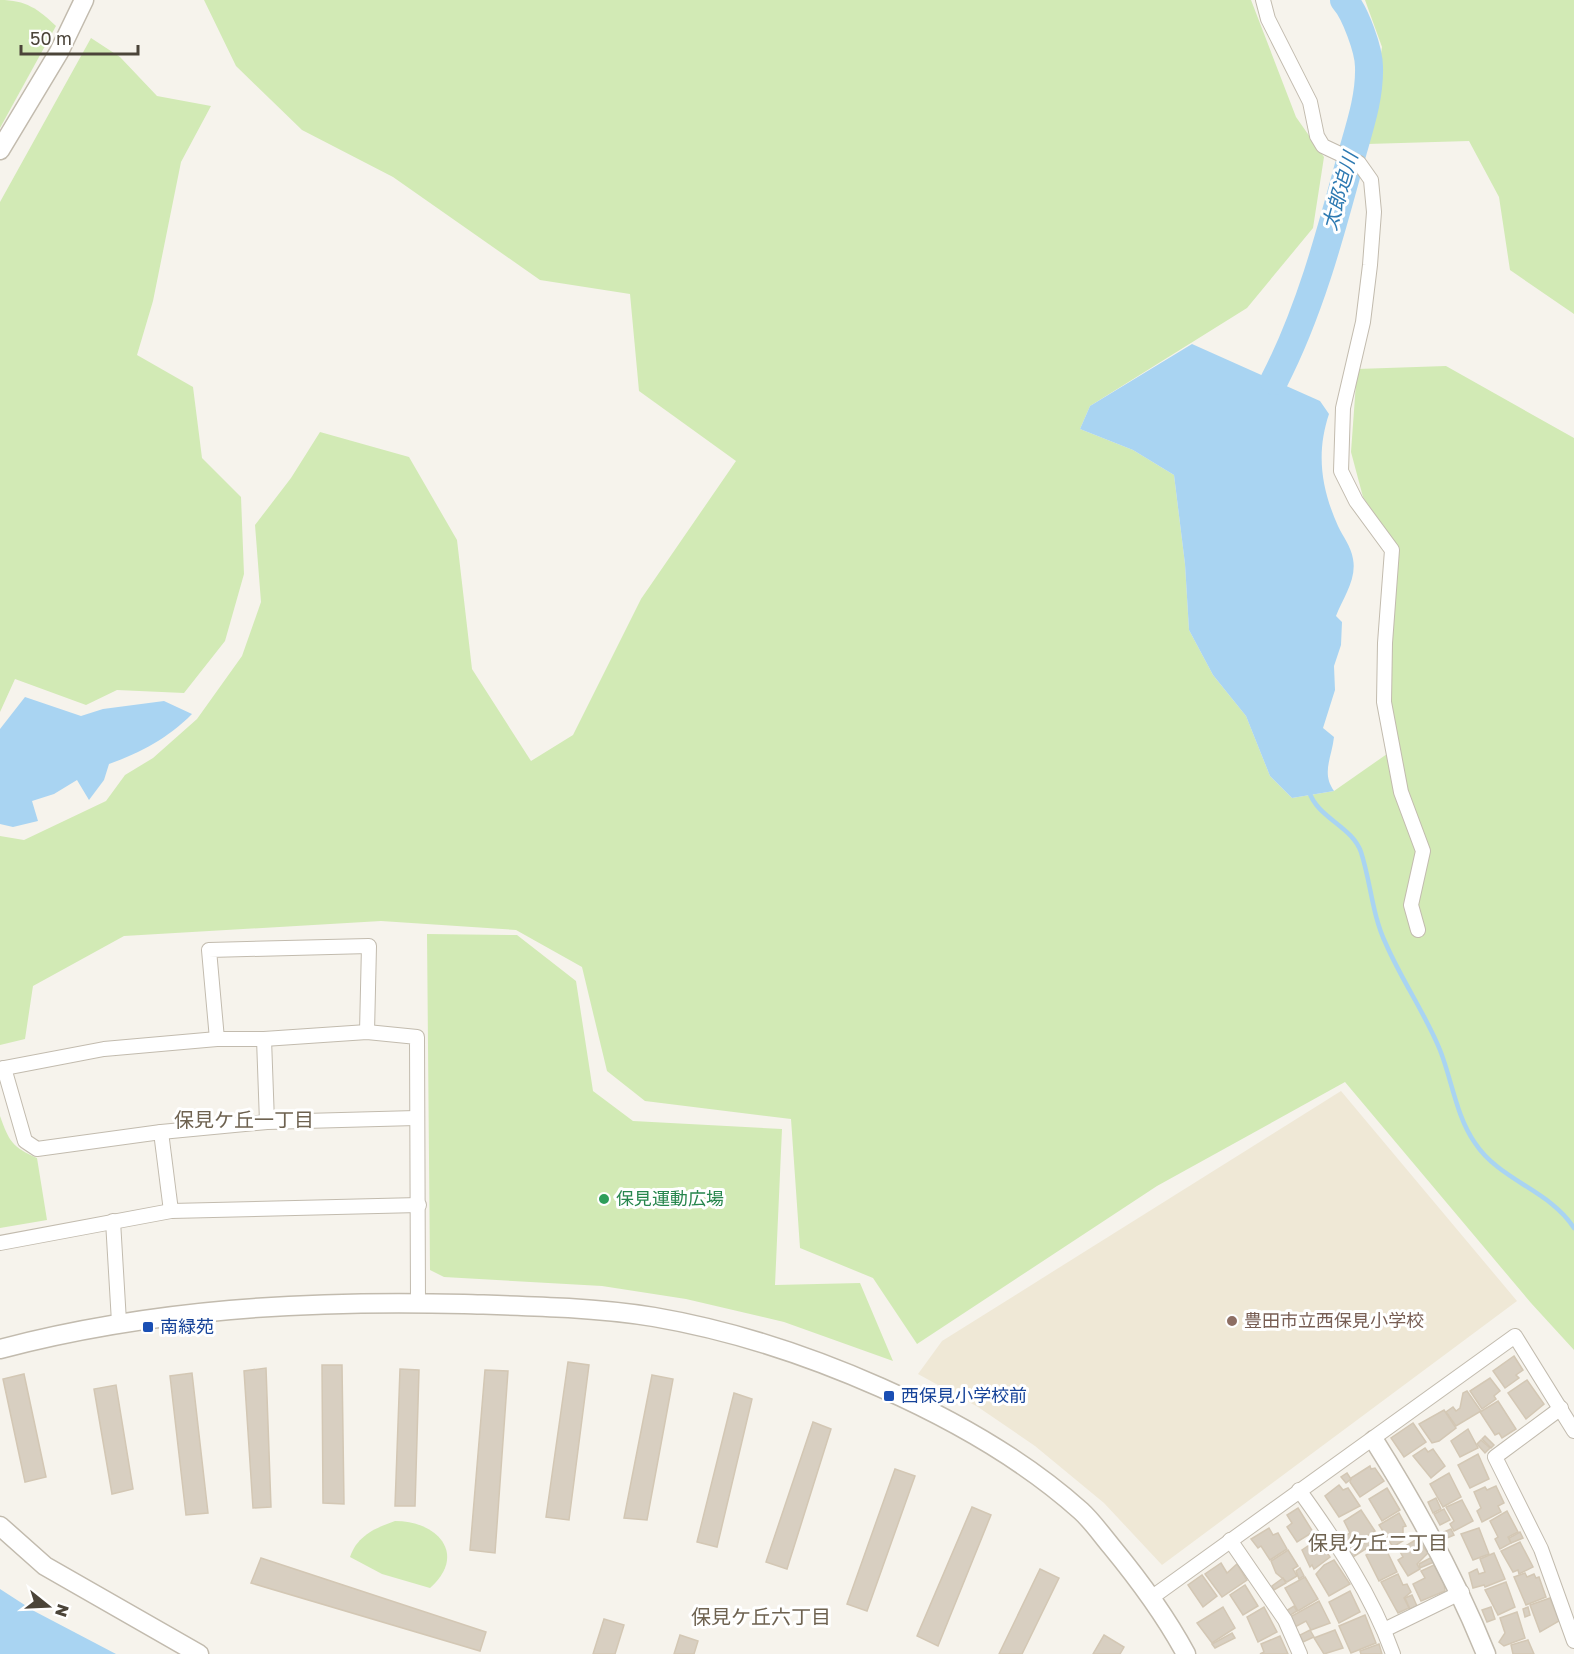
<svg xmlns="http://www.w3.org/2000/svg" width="1574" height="1654" viewBox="0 0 1574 1654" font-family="'Golos Text','Noto Sans JP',sans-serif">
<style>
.education{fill:#efe8d6}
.green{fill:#d2eab5}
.water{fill:#a9d4f2}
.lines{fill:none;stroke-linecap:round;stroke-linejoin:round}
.stream{stroke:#a9d4f2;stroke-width:4.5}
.river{stroke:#a9d4f2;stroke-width:28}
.building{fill:#d8cfc1;stroke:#d3c7b4;stroke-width:1.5}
.minor-casing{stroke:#c2bbae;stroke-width:16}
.tertiary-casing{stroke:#c2bbae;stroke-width:21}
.minor{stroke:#fff;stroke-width:14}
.tertiary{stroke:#fff;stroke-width:18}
.leisure-dot{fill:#2e9e5b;stroke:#fff;stroke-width:2}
.education-dot{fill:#8d6e63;stroke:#fff;stroke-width:2}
.transit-dot{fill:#1a4fb4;stroke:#fff;stroke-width:2}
.labels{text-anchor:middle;stroke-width:6;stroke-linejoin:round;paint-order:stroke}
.leisure-label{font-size:18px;fill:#27864d;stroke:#fff;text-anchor:start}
.education-label{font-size:18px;fill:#785e54;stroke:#fff;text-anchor:start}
.transit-label{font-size:18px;fill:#164399;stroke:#fff;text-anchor:start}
.water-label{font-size:20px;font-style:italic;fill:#2e7ab2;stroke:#fff}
.neighbourhood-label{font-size:20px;fill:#6e6250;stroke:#fff}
</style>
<rect width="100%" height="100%" fill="#f6f3ec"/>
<polygon class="education" points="1341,1091 1517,1301 1162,1565 1104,1503 1035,1446 978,1407 918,1374 942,1341"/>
<g class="green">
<path d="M0 0C26 0 38 9 56 26L0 128Z"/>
<polygon points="204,0 1251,0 1296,117 1324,157 1313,228 1247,308 1090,406 1080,429 1133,450 1174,475 1185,564 1189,630 1213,675 1246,716 1270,776 1292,798 1334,791 1397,747 1386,702 1398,548 1363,497 1351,452 1357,369 1446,366 1574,438 1574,1350 1531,1303 1345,1082 1157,1186 917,1344 873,1278 800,1248 791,1119 645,1101 607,1071 582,967 516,930 381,921 124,936 33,986 25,1039 0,1045 0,836 24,840 106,801 125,775 153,758 197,719 242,656 261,602 255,525 291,478 320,432 409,457 457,540 472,669 531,761 573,735 641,599 736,461 639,391 630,294 540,280 393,177 302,130 236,66"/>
<polygon points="1365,0 1574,0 1574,314 1510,270 1499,197 1469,141 1367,144 1382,47"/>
<polygon points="91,38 120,57 157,96 211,106 181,162 153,301 137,355 193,387 202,458 241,497 244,574 225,641 184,693 117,690 86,705 15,679 0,712 0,202"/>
<polygon points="427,934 517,935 576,981 593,1091 633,1121 782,1129 775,1285 860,1283 893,1361 784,1322 686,1299 602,1286 444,1277 430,1270"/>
<path d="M0 1116C9 1141 12 1147 37 1158L47 1220 0 1228Z"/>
<path d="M395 1521C437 1521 468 1554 430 1588L382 1574 350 1557C357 1536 375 1528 395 1521Z"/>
</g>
<g class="water">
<path d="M1192 344 1320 401 1329 414C1316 453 1321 488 1338 526 1343 537 1351 546 1353 559 1357 579 1343 598 1336 616L1342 622 1341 645 1334 666 1335 690 1323 728 1334 737C1332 757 1321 773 1334 791L1292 798 1270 776 1246 716 1213 675 1189 630 1185 564 1174 475 1133 450 1080 429 1090 406Z"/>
<path d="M25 697 81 716 103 709 164 701 192 714C168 738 142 752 109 764L104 780 89 800 77 780 54 794 32 801 38 821 13 827 0 824V729Z"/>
<polygon points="0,1589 34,1611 116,1654 0,1654"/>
</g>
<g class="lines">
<path class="stream" d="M1309 791C1317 818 1352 826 1361 852 1371 883 1372 915 1386 944 1402 981 1425 1013 1440 1050 1452 1080 1456 1116 1475 1143 1500 1181 1550 1190 1574 1228"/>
<path class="river" d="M1274 381C1309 313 1329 239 1349 165 1357 134 1370 101 1369 67 1369 50 1355 12 1344 0"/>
</g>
<g class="building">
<polygon points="1514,1356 1523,1370 1516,1375 1519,1378 1505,1388 1493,1371"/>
<polygon points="568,1362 589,1365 569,1520 546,1517"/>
<polygon points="322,1365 342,1365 344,1504 323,1503"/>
<polygon points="266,1368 271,1507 253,1508 244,1371"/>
<polygon points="400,1369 419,1370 415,1506 395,1506"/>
<polygon points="485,1370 508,1371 495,1553 470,1550"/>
<polygon points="192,1373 208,1513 186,1515 170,1376"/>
<polygon points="24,1374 46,1477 25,1482 3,1379"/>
<polygon points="652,1375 673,1379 647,1520 624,1518"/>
<polygon points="1490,1378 1500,1391 1494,1396 1496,1399 1482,1409 1470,1391"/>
<polygon points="1527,1380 1544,1404 1526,1419 1508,1393"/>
<polygon points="116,1385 133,1489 112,1494 94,1389"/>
<polygon points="1467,1391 1481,1411 1456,1426 1446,1412 1453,1407 1456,1411 1460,1408 1463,1393"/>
<polygon points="734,1393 752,1399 717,1547 697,1542"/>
<polygon points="1498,1401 1516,1429 1502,1438 1499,1433 1495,1435 1480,1412"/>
<polygon points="1444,1410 1456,1428 1439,1441 1432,1443 1419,1424"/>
<polygon points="813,1422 831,1429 787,1569 766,1562"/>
<polygon points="1413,1423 1426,1442 1404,1457 1391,1438"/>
<polygon points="1468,1429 1478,1448 1460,1457 1451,1441"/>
<polygon points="1485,1436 1494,1445 1491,1448 1482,1439"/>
<polygon points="1481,1440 1490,1448 1485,1453 1477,1444"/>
<polygon points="1425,1448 1428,1452 1433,1449 1445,1466 1431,1478 1413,1456"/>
<polygon points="1478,1454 1489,1479 1470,1488 1458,1465"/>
<polygon points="1370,1466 1371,1469 1375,1468 1384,1481 1360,1497 1350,1482 1351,1478"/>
<polygon points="895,1469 915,1476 867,1611 847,1604"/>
<polygon points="1347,1473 1351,1479 1346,1483 1341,1477"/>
<polygon points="1449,1473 1461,1497 1443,1507 1430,1484"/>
<polygon points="1339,1485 1343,1490 1348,1488 1360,1506 1339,1517 1325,1496"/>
<polygon points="1496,1486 1504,1503 1498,1506 1501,1512 1482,1522 1477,1511 1481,1508 1474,1492 1485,1487 1487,1490"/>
<polygon points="1387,1488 1400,1510 1382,1521 1369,1499"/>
<polygon points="1436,1498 1441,1509 1433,1513 1428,1502"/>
<polygon points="1462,1500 1473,1521 1454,1531 1450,1524 1454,1521 1446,1507"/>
<polygon points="972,1507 991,1515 938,1646 917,1636"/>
<polygon points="1298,1508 1313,1532 1297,1542 1287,1527 1292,1523 1287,1515"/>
<polygon points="1444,1509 1450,1520 1440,1525 1434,1514"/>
<polygon points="1361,1510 1375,1531 1367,1536 1368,1539 1349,1549 1342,1538 1350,1533 1344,1521"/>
<polygon points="1507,1511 1518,1532 1508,1537 1511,1543 1500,1549 1495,1539 1498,1537 1490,1521"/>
<polygon points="1399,1513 1406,1526 1403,1527 1403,1533 1406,1539 1393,1547 1379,1525"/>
<polygon points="1269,1528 1273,1535 1278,1533 1287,1549 1270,1560 1261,1546 1258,1548 1251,1539"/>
<polygon points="1479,1528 1489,1554 1473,1560 1461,1534"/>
<polygon points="1451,1529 1454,1535 1447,1538 1444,1532"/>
<polygon points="1520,1532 1523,1538 1511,1543 1509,1538"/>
<polygon points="1417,1539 1428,1553 1417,1564 1420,1569 1408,1576 1398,1560 1403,1557 1399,1550"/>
<polygon points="1369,1540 1372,1545 1353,1557 1349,1552"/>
<polygon points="1382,1541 1397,1572 1379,1581 1366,1555 1374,1551 1372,1546"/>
<polygon points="1314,1542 1319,1548 1323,1546 1330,1557 1314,1569 1312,1565 1310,1567 1302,1550"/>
<polygon points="1520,1542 1533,1567 1519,1574 1518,1570 1513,1572 1501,1551"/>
<polygon points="1288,1550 1298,1566 1293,1569 1297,1576 1287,1582 1276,1573 1271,1561"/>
<polygon points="1494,1553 1505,1579 1485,1587 1484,1585 1473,1588 1469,1573 1477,1569 1479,1574 1485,1572 1480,1559"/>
<polygon points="1432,1557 1434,1562 1420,1568 1419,1564"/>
<polygon points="261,1558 486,1632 480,1651 251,1583"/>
<polygon points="1334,1560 1350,1584 1329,1596 1316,1574 1324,1565"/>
<polygon points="1221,1563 1227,1573 1237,1564 1247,1580 1222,1597 1205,1574"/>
<polygon points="1434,1565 1444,1583 1445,1591 1421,1601 1413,1584 1425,1578 1421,1571"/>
<polygon points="1300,1568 1304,1576 1299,1579 1296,1571"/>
<polygon points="1040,1569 1059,1578 1022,1654 999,1654"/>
<polygon points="1525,1573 1527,1577 1534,1574 1536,1578 1539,1577 1546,1597 1526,1605 1514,1577"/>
<polygon points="1398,1574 1403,1585 1407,1584 1411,1592 1404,1598 1409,1608 1398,1613 1381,1582"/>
<polygon points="1202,1575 1217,1596 1203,1607 1188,1585"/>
<polygon points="1305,1577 1318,1599 1298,1611 1285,1588"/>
<polygon points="1283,1578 1286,1583 1274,1590 1272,1586"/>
<polygon points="1506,1582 1515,1607 1498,1615 1485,1590"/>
<polygon points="1245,1585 1258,1606 1243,1615 1230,1595"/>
<polygon points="1350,1591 1360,1612 1339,1623 1329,1602"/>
<polygon points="1412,1595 1417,1606 1410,1609 1405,1598"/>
<polygon points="1550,1598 1559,1621 1540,1632 1530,1605"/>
<polygon points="1319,1601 1330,1623 1311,1630 1306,1621 1295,1627 1290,1617"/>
<polygon points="1294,1606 1297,1611 1289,1616 1286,1611"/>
<polygon points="1223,1607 1235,1628 1212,1643 1197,1623"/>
<polygon points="1264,1607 1277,1632 1258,1642 1247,1617"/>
<polygon points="1491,1607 1495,1619 1487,1622 1482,1610"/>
<polygon points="1528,1607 1530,1615 1525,1617 1523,1609"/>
<polygon points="1517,1612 1525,1638 1504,1646 1499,1642 1505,1633 1500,1618"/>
<polygon points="1365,1615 1376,1643 1351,1653 1339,1626"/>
<polygon points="604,1619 624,1625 615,1654 593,1654"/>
<polygon points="1310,1630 1314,1637 1303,1642 1300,1635"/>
<polygon points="1335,1630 1343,1648 1324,1654 1314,1638"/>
<polygon points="1232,1633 1235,1638 1215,1648 1212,1644"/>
<polygon points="680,1635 698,1641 694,1654 674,1654"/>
<polygon points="1104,1635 1124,1647 1120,1654 1093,1654"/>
<polygon points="1280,1636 1288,1654 1260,1654 1264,1652 1261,1644"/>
<polygon points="1528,1640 1534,1654 1513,1654 1511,1645"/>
<polygon points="1379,1644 1382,1654 1361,1654 1360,1651"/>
</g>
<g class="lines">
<g class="minor-casing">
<g id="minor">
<polyline points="1263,0 1268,19 1310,102 1317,136 1323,146 1359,163 1371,180 1374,212 1370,265 1363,322 1343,408 1341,471 1356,501 1392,550 1385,643 1384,702 1401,792 1423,851 1411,905 1418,930"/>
<polyline points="217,1039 209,950 369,946 367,1032"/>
<polyline points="264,1039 267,1122"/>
<polyline points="4,1068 25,1141 37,1149 161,1132 267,1122 416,1118"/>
<polyline points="0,1069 104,1049 217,1039 264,1039 367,1032 417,1037 418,1303"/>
<polyline points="161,1132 171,1211"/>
<polyline points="113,1221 119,1322"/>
<polyline points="0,1243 171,1211 419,1205"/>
<polyline points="1561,1408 1495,1457 1541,1549 1574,1641"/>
<path d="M1299 1490C1335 1540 1372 1595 1393 1654"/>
<polyline points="1230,1540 1285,1620 1300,1654"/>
<polyline points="1151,1598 1515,1336 1574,1431"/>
<polyline points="1384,1630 1462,1592"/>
</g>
</g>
<g class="tertiary-casing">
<g id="tertiary">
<polyline points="0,150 59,52 84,0"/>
<path d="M0 1349C152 1309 307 1300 464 1304 527 1306 591 1307 654 1317 794 1341 975 1416 1081 1511 1092 1521 1101 1534 1111 1546 1139 1580 1165 1615 1186 1654"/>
<path d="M1374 1440C1418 1510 1455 1577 1486 1654"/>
<polyline points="0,1526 45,1566 199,1654"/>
</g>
</g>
<use href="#minor" class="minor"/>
<use href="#tertiary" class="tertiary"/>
</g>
<circle class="leisure-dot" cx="604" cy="1199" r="6"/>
<circle class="education-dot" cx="1232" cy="1321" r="6"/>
<g class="transit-dot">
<rect x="142" y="1321" width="12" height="12" rx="3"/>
<rect x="883" y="1390" width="12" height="12" rx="3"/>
</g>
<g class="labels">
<g class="leisure-label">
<text x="616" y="1205">保見運動広場</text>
</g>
<g class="education-label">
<text x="1244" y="1327">豊田市立西保見小学校</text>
</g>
<g class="transit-label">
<text x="160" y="1333">南緑苑</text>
<text x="901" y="1402">西保見小学校前</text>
</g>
<g class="water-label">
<text transform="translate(1340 191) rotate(-74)" y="7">太郎迫川</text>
</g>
<g class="neighbourhood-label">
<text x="244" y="1127">保見ケ丘一丁目</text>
<text x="1378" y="1550">保見ケ丘二丁目</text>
<text x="761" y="1624">保見ケ丘六丁目</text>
</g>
</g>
<g transform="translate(48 1606) rotate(108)" stroke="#ffffff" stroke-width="4.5" paint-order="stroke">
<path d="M0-4.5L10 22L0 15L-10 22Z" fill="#4b4439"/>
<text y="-9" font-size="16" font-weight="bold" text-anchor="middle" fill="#4b4439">N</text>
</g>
<path d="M21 45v9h117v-9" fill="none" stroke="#4b4439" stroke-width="3"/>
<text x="30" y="45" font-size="18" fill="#4b4439" stroke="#ffffff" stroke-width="4.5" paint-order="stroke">50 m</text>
</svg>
